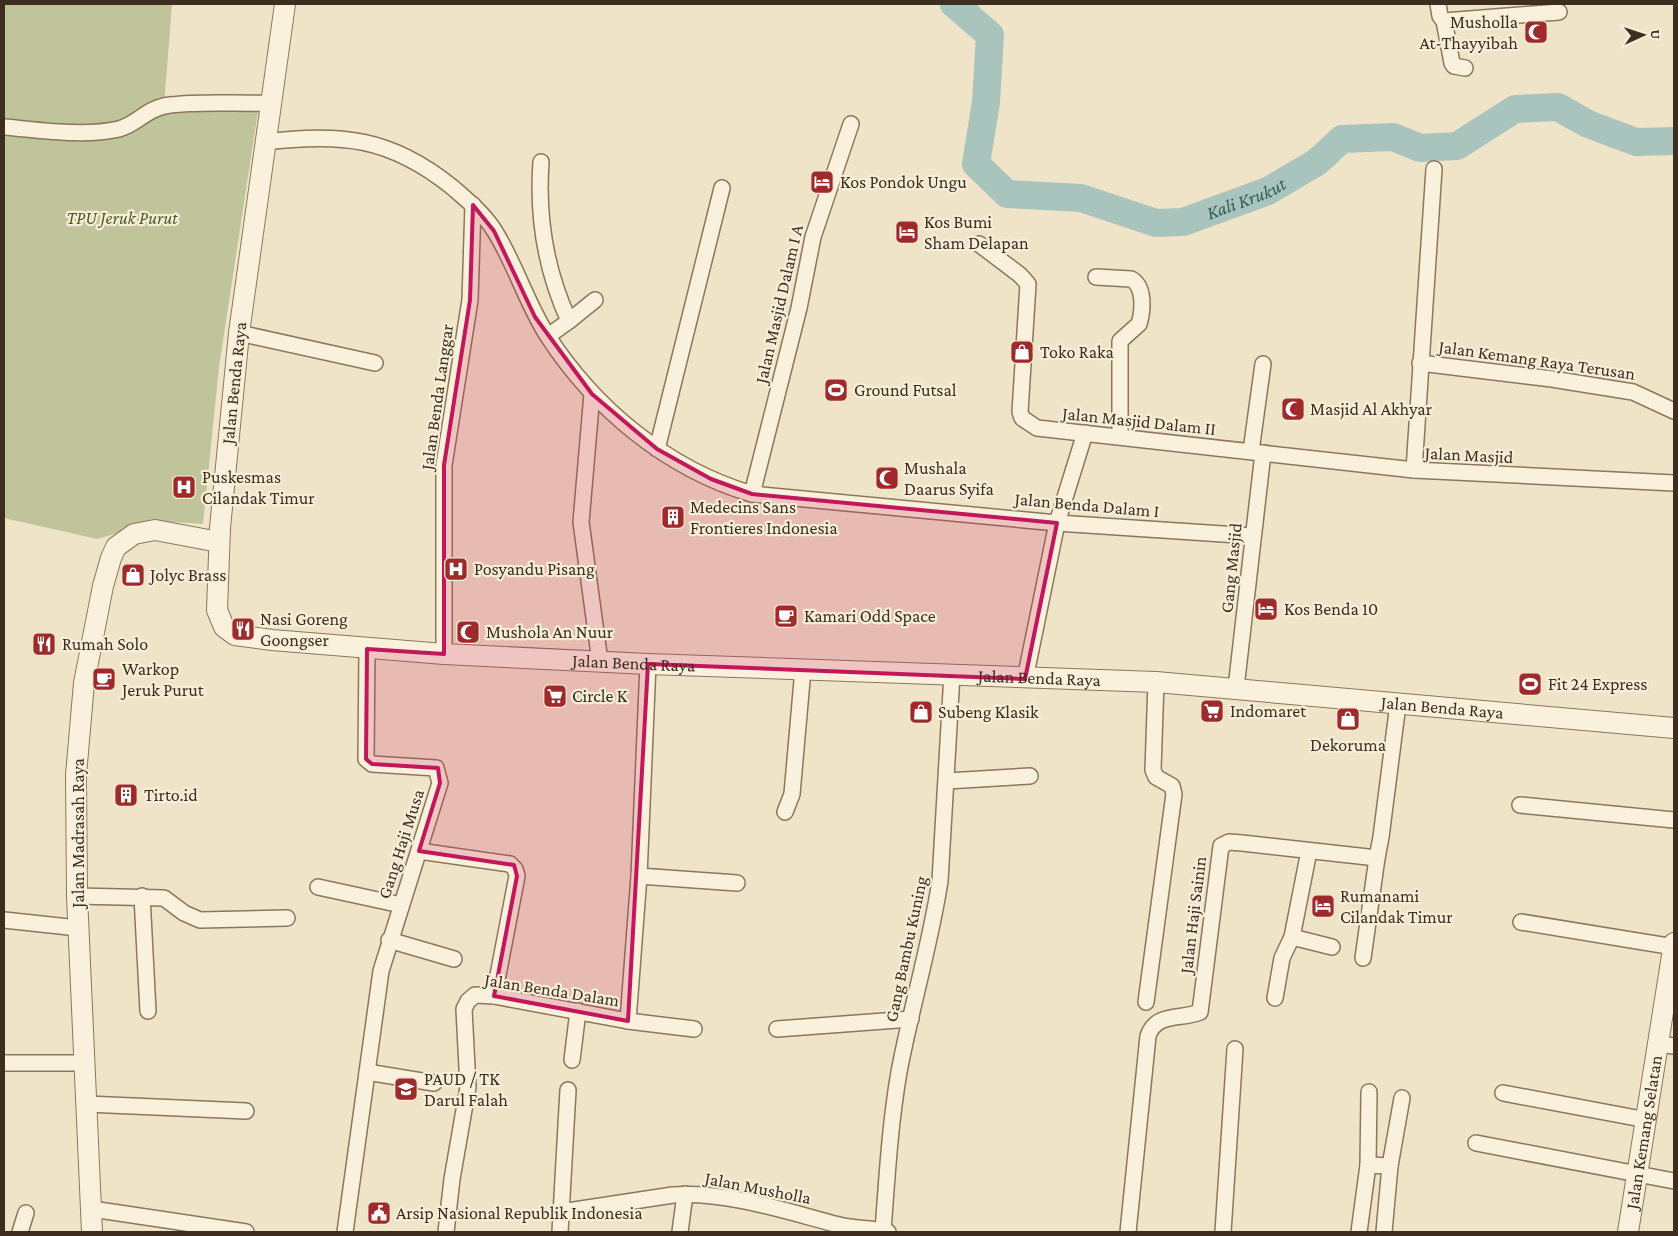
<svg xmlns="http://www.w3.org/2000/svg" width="1678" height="1236" viewBox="0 0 1678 1236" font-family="'Crimson Pro',serif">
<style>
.cemetery{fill:#bfc49a}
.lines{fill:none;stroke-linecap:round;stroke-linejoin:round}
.river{stroke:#a9c4bc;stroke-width:28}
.minor-casing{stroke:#8d765c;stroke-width:18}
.tertiary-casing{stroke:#8d765c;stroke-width:22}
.minor{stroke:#faf1dc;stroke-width:15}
.tertiary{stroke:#faf1dc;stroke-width:20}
.marked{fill:#c2185b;fill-opacity:0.2;stroke:#c2185b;stroke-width:4;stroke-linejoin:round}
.labels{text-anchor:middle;stroke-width:4.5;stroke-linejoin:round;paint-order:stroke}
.poi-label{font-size:18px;fill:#3d2e20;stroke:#f7eed8;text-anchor:start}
.park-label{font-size:18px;font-style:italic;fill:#4d5a26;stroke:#f7eed8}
.street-label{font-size:18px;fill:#3d2e20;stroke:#f7eed8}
.water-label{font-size:19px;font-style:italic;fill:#2f5d5a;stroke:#f7eed8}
</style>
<rect width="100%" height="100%" fill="#f0e4c8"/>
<polygon class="cemetery" points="4,4 172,4 164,106 260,98 219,367 203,524 159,521 97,539 4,518"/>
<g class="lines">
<path class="river" id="s1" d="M954 4 990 35 986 102 976 164 1007 194 1081 198 1156 223 1183 222 1268 191 1317 162 1342 139 1393 137 1420 148 1457 146 1515 109 1558 107 1588 124 1636 142 1674 141"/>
<g class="minor-casing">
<g id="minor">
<polyline points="1438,4 1440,16 1444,21 1452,63 1454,66 1465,68"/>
<polyline points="1444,21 1559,12"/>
<path d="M4 127C41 130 82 137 119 129 138 124 146 108 170 105 202 101 237 104 270 103"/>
<path d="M264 142C341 133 390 137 452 187 467 200 483 213 494 230 515 263 526 302 547 335 594 408 667 469 752 494L1057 523 1253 536"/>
<path d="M541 162C537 217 546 271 569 321L548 336"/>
<polyline points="979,244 1020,275 1028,284 1020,412 1022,418 1037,428 1414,470 1674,483"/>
<path d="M1096 277 1131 279C1145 286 1143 311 1139 324L1120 341V436"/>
<polyline points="569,321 595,300"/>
<polyline points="239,333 375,363"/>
<polyline points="1420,363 1552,379 1633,392 1674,411"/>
<polyline points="592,394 581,522 600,662"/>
<polyline points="657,449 722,188"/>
<polyline points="1251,451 1263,364"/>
<polyline points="1414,470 1434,169"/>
<polyline points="752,494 799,308 813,237 851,124"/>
<polyline points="444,654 444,465 470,300 473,205"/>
<polyline points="1025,679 1057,523 1085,433"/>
<polyline points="1236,688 1263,453"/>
<polyline points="947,781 1030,776"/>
<polyline points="1520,805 1674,820"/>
<polyline points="785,812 792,794 803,669"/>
<polyline points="419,851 510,864 515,869 517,876 494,996"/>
<polyline points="639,876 737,883"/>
<polyline points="318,887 401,905"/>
<polyline points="77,896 164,898 184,913 200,920 287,918"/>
<polyline points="142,896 148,1011"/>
<polyline points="4,920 78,928"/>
<polyline points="1521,922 1674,947"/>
<polyline points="1292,937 1332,947"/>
<polyline points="389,940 454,959"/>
<polyline points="1363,958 1377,858"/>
<polyline points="1275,998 1282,958 1292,937 1309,851"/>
<polyline points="1146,1002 1174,794 1172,786 1156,777 1153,770 1156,682"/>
<polyline points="628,1021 694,1029"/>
<polyline points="777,1029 911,1019"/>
<polyline points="1659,1044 1674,1046"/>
<polyline points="572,1060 578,1011"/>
<polyline points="4,1063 84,1063"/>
<polyline points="367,1072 434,1083"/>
<polyline points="1503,1093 1647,1120"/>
<polyline points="87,1104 246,1111"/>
<polyline points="1476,1143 1674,1181"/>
<polyline points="1368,1165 1369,1092"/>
<polyline points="1390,1166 1402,1098"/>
<polyline points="92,1209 246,1232"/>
<path d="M561 1212 673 1195C727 1191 788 1212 839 1225 855 1229 872 1228 888 1232"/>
<path d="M883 1231C887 1177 890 1124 899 1072 911 1008 930 946 940 881L952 674"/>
<polyline points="20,1232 26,1213"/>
<polyline points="345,1232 381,971 440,783 436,768 372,764 366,759 367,649"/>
<polyline points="446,1232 452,1179 468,1087 464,1009 468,1001 475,995 494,996 628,1021 639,876 648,664"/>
<polyline points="560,1232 568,1090"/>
<polyline points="680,1232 685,1194"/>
<path d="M1128 1232 1148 1036C1156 1012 1181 1020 1200 1012L1221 846 1229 842 1242 843 1377 858 1381 837 1398 704"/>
<polyline points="1223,1232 1235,1049"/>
<polyline points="1359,1232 1368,1165 1390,1166 1384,1232"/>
</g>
</g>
<g class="tertiary-casing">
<g id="tertiary">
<path id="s2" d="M285 4 239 333 220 528 217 610 224 627 235 635 272 640 444 654 648 664 1156 682 1674 728"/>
<polyline points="92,1232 77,896 76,775 84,683 103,586 111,558 116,547 134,534 155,530 219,542"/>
<path id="s3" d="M1628 1232 1674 943"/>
</g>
</g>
<use href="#minor" class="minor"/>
<use href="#tertiary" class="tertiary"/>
</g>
<path class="marked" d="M473 205 494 231 535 317 592 394 657 449 711 479 752 494 1057 523 1025 679 648 664 628 1021 494 996 517 876 514 865 419 851 440 783 438 768 372 764 366 759 367 649 444 654V465L470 300Z"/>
<defs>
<g id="mosque-square" transform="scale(1.25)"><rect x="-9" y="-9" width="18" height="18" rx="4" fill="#9e2a2b" stroke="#f7eed8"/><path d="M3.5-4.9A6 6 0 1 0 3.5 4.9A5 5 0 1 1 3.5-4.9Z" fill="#fff"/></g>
<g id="hotel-square" transform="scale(1.25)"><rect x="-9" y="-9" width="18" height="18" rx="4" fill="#9e2a2b" stroke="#f7eed8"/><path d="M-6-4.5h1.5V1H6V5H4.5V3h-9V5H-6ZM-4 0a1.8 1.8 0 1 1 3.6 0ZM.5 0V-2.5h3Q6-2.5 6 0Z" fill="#fff"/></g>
<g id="shop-square" transform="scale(1.25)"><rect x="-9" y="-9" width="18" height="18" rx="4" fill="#9e2a2b" stroke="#f7eed8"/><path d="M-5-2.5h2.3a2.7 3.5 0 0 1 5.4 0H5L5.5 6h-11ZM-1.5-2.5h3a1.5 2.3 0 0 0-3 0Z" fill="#fff"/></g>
<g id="stadium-square" transform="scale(1.25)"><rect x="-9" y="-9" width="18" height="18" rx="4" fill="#9e2a2b" stroke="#f7eed8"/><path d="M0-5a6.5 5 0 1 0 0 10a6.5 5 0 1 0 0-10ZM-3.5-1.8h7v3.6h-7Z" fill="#fff"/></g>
<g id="hospital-square" transform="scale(1.25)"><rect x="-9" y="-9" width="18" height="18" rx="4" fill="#9e2a2b" stroke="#f7eed8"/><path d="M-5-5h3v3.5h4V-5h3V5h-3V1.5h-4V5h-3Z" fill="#fff"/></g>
<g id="building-square" transform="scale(1.25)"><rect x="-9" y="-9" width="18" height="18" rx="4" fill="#9e2a2b" stroke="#f7eed8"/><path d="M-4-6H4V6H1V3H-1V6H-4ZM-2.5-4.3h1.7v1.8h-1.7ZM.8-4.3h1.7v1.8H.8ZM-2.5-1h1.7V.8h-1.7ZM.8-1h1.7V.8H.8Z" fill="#fff"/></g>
<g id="cafe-square" transform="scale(1.25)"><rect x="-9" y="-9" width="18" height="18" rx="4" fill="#9e2a2b" stroke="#f7eed8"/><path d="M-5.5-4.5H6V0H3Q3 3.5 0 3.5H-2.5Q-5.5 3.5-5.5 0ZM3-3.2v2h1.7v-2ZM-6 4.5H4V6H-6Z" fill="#fff"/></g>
<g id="restaurant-square" transform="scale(1.25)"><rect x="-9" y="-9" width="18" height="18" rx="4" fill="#9e2a2b" stroke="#f7eed8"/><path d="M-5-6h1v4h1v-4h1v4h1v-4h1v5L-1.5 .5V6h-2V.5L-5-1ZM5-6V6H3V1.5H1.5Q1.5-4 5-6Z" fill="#fff"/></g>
<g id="supermarket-square" transform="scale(1.25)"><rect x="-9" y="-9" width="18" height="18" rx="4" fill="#9e2a2b" stroke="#f7eed8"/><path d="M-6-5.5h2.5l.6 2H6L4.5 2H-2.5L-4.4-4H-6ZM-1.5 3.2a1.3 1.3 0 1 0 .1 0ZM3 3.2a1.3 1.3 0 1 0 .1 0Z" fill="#fff"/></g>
<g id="school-square" transform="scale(1.25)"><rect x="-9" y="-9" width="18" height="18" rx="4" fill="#9e2a2b" stroke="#f7eed8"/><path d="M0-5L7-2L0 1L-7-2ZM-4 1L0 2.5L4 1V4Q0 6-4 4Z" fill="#fff"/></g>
<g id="civic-square" transform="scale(1.25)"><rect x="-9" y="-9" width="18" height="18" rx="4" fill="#9e2a2b" stroke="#f7eed8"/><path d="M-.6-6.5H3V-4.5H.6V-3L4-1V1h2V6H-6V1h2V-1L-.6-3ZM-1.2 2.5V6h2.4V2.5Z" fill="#fff"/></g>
</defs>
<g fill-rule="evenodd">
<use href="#mosque-square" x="1536" y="32"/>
<use href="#hotel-square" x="822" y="182"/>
<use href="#hotel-square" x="907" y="232"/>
<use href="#shop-square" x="1022" y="352"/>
<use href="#stadium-square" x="836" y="390"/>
<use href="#mosque-square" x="1293" y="409"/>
<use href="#mosque-square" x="887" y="478"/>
<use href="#hospital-square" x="184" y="487"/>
<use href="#building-square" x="673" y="517"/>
<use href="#hospital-square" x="456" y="569"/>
<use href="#shop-square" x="133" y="575"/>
<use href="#hotel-square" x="1266" y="609"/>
<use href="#cafe-square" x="786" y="616"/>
<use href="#restaurant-square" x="243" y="629"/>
<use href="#mosque-square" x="468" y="632"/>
<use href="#restaurant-square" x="44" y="644"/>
<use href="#cafe-square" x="104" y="679"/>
<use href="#stadium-square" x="1530" y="684"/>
<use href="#supermarket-square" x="555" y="696"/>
<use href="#supermarket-square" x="1212" y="711"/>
<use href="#shop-square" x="921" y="712"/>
<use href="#shop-square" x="1348" y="719"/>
<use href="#building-square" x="126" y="795"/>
<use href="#hotel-square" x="1323" y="906"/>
<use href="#school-square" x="406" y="1089"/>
<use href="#civic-square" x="379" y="1213"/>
</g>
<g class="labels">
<g class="poi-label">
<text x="1518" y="28" text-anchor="end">Musholla<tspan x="1518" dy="21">At-Thayyibah</tspan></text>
<text x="840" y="188">Kos Pondok Ungu</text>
<text x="924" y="228">Kos Bumi<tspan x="924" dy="21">Sham Delapan</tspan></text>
<text x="1040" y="358">Toko Raka</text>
<text x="854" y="396">Ground Futsal</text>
<text x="1310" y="415">Masjid Al Akhyar</text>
<text x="904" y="474">Mushala<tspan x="904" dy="21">Daarus Syifa</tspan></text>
<text x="202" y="483">Puskesmas<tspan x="202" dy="21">Cilandak Timur</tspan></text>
<text x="690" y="513">Medecins Sans<tspan x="690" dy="21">Frontieres Indonesia</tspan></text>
<text x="474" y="575">Posyandu Pisang</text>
<text x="150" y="581">Jolyc Brass</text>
<text x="1284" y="615">Kos Benda 10</text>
<text x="804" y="622">Kamari Odd Space</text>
<text x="260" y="625">Nasi Goreng<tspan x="260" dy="21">Goongser</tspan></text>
<text x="486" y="638">Mushola An Nuur</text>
<text x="62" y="650">Rumah Solo</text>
<text x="122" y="675">Warkop<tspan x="122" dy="21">Jeruk Purut</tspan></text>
<text x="1548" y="690">Fit 24 Express</text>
<text x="572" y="702">Circle K</text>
<text x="1230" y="717">Indomaret</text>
<text x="938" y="718">Subeng Klasik</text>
<text x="1348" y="751" text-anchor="middle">Dekoruma</text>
<text x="144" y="801">Tirto.id</text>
<text x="1340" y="902">Rumanami<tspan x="1340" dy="21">Cilandak Timur</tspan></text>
<text x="424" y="1085">PAUD / TK<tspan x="424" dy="21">Darul Falah</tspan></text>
<text x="396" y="1219">Arsip Nasional Republik Indonesia</text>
</g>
<g class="park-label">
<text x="122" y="224">TPU Jeruk Purut</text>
</g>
<g class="street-label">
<text transform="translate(779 304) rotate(-77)" y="6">Jalan Masjid Dalam I A</text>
<text transform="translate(1537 360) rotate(8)" y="6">Jalan Kemang Raya Terusan</text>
<text transform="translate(234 383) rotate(-84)" y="6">Jalan Benda Raya</text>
<text transform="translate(437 397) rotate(-82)" y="6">Jalan Benda Langgar</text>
<text transform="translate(1139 421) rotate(6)" y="6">Jalan Masjid Dalam II</text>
<text transform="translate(1469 455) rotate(3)" y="6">Jalan Masjid</text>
<text transform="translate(1087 505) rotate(5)" y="6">Jalan Benda Dalam I</text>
<text transform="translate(1231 568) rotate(-84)" y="6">Gang Masjid</text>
<text dy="6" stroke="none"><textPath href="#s2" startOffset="1042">Jalan Benda Raya</textPath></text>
<text dy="6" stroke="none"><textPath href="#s2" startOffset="1448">Jalan Benda Raya</textPath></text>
<text dy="6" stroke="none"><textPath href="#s2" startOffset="1852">Jalan Benda Raya</textPath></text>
<text transform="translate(78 833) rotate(-90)" y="6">Jalan Madrasah Raya</text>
<text transform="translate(401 844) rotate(-72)" y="6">Gang Haji Musa</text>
<text transform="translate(1193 915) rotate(-83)" y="6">Jalan Haji Sainin</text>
<text transform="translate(906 949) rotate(-78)" y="6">Gang Bambu Kuning</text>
<text transform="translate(552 990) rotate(9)" y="6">Jalan Benda Dalam</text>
<text dy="6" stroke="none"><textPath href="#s3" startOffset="101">Jalan Kemang Selatan</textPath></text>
<text transform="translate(758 1188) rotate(11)" y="6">Jalan Musholla</text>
</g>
<g class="water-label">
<text dy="7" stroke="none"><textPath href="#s1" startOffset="468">Kali Krukut</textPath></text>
</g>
</g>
<rect width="1678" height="1236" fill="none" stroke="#3d2e20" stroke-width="10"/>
<g transform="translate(1643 35) rotate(87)" stroke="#f7eed8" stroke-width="4" paint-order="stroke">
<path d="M0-4L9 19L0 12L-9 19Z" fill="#3d2e20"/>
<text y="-8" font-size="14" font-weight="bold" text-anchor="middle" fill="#3d2e20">U</text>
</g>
</svg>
